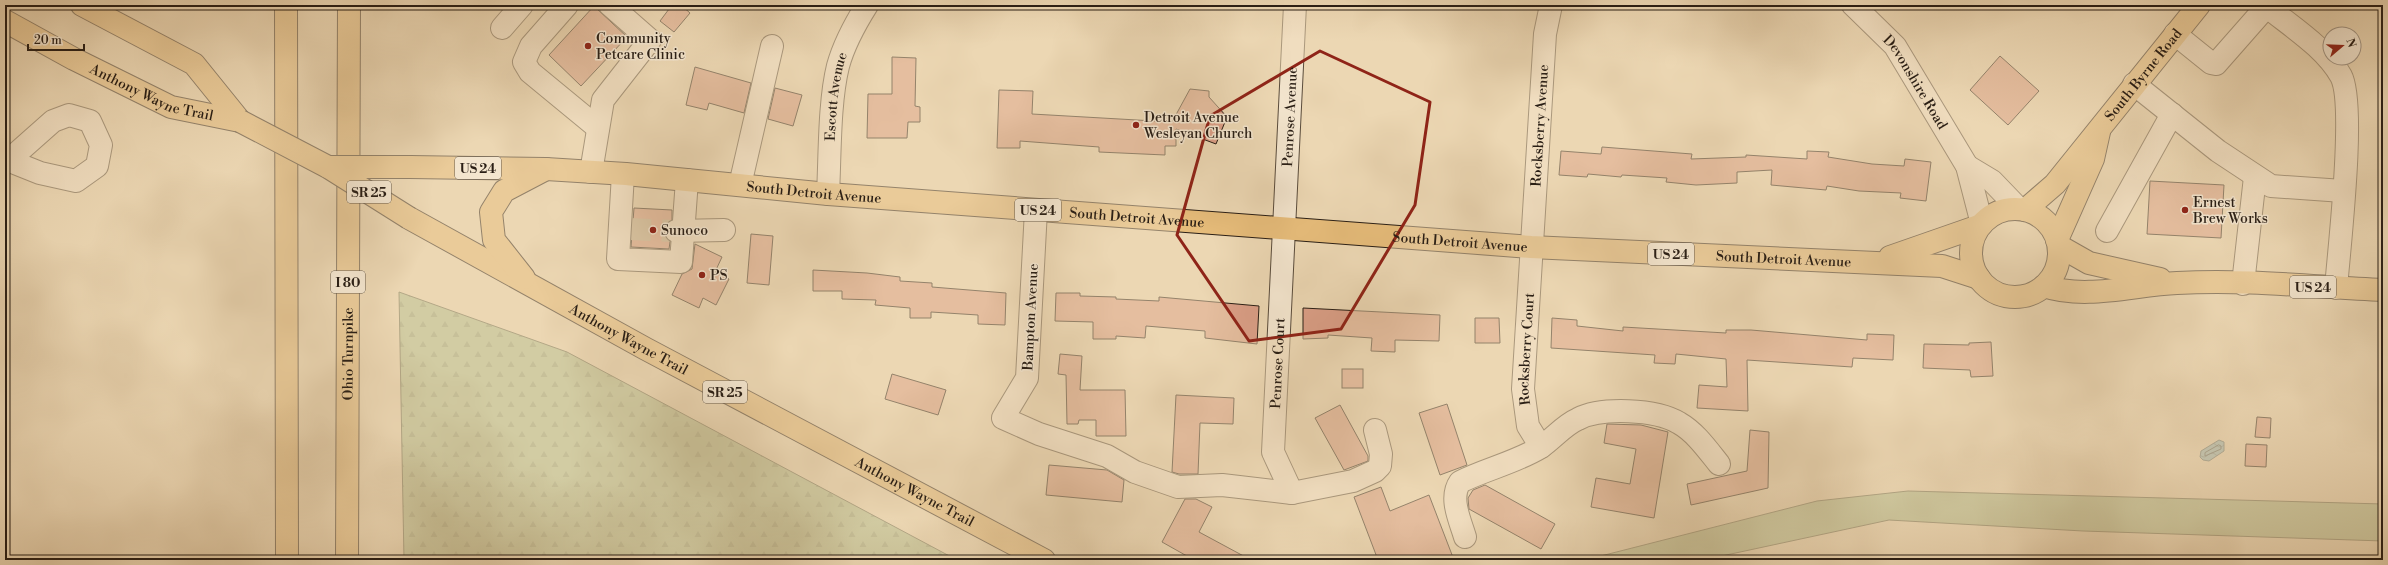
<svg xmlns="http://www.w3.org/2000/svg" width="2388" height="565" viewBox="0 0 2388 565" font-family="'Libre Bodoni',serif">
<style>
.forest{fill:url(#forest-firs);stroke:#6e6e52}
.park{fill:#b2bf90;stroke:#6e6e52}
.water{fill:url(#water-waves);stroke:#6d7a75}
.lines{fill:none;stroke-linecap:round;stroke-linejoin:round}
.shore{stroke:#626b65;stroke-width:1}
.building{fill:#db9f87;stroke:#291e15}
.minor-tunnel{stroke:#c5b293;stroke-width:22;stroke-dasharray:22 11;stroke-linecap:butt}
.minor-casing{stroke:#5a4c3c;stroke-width:24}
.major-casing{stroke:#291e15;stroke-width:24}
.highway-casing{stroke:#291e15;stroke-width:24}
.minor{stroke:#f3e5ce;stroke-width:22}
.major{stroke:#e6bc7a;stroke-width:22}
.highway{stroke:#e6bc7a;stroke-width:22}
.major-bridge-casing{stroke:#291e15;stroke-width:24;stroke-linecap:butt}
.highway-bridge-casing{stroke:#291e15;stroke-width:24;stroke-linecap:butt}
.major-bridge{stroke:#e6bc7a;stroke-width:22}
.highway-bridge{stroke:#e6bc7a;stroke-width:22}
.marked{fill:none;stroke:#8f2418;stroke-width:3;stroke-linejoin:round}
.poi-dot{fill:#8f2418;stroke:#f3e5ce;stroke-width:1.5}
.labels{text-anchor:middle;stroke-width:3;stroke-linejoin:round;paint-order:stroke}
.shield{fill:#f3e5ce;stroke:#665a4c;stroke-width:1}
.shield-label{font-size:13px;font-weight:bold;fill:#291e15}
.poi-label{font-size:14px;fill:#291e15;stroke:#f3e5ce;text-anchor:start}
.street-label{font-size:14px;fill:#291e15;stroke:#f3e5ce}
</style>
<defs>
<pattern id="forest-firs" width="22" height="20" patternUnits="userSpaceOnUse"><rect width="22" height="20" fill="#b2bf90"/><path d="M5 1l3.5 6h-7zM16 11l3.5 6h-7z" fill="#99a47b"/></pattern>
<pattern id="water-waves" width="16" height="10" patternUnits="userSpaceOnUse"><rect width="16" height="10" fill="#9bb8b5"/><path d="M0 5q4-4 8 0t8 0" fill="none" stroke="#7e9592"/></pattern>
</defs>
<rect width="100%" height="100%" fill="#ecd7b3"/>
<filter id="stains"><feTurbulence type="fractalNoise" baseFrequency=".005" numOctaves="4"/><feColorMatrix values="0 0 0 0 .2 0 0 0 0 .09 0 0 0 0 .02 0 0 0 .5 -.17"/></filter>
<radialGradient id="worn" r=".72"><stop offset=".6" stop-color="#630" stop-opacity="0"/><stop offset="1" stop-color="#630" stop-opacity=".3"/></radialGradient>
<polygon class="forest" points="399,292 567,352 957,560 404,560"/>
<polygon class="park" points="1908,491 2383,504 2383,541 2083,531 1889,520 1703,560 1585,560 1817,501"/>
<polygon class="water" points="2219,440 2224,442 2224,451 2209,461 2203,460 2200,457 2201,451"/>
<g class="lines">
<polygon class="shore" points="2219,445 2221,446 2221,449 2205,456 2205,453"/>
</g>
<g class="building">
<polygon points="672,5 681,5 690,13 674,32 660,21"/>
<polygon points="594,6 627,37 581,86 549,55"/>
<polygon points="2000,56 2039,91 2008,125 1970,90"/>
<polygon points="892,57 916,58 915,106 920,107 920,122 908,122 907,138 867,138 868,94 892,94"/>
<polygon points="695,67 751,83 744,113 709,103 707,110 686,105"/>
<polygon points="775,88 802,95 793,126 768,119"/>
<polygon points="1190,89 1209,91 1209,97 1227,117 1216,144 1176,129 1176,146 1165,146 1165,155 1099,152 1099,147 1020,141 1020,148 997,148 999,90 1033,91 1032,114 1172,122"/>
<polygon points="1602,147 1692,154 1691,159 1746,157 1746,155 1807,159 1807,151 1829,152 1828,157 1872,164 1904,166 1905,159 1931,162 1926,201 1900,198 1901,193 1859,191 1827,186 1826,190 1771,185 1772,170 1737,172 1737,183 1696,185 1666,182 1667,178 1622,175 1621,177 1588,174 1587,177 1559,175 1561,151 1601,154"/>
<polygon points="2150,181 2224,185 2221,238 2147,234"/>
<polygon points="634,208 672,210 672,220 665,225 664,231 665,237 670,242 669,249 631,247"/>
<polygon points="751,234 773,236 769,285 747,283"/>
<polygon points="695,244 722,257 715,272 729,279 716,305 703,298 699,308 672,295 682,274 692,269"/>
<polygon points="813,270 867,273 900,277 900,281 932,283 932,287 1006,293 1005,325 978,324 978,315 931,312 931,318 910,318 910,308 875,305 876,300 842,299 842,291 813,291"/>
<polygon points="1056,293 1080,293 1080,296 1116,297 1116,299 1159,301 1159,297 1259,306 1257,344 1205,338 1205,331 1146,326 1145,338 1116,336 1116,339 1093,339 1093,322 1055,321"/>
<polygon points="1303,308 1440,315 1439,341 1395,340 1395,352 1371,351 1372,338 1328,335 1328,338 1303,339"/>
<polygon points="1475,318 1499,318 1500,343 1475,343"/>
<polygon points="1552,318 1577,320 1577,326 1623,331 1623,327 1726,333 1726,330 1751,330 1867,340 1867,334 1894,335 1893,360 1853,358 1852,367 1747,360 1748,411 1697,408 1699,385 1727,387 1726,359 1676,354 1675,364 1654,363 1655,355 1551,348"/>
<polygon points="1991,342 1993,376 1971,377 1970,370 1923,368 1924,344 1969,345 1969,343"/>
<polygon points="1060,354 1082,356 1080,390 1125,390 1126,436 1096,436 1096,420 1079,420 1078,424 1067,424 1066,375 1058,374"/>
<rect x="1342" y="369" width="21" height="19"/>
<polygon points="892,374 946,390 938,415 885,399"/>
<polygon points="1176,395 1234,398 1233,424 1200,423 1198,474 1179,474 1172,472"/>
<polygon points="1447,404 1467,465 1440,475 1419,413"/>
<polygon points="1340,405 1368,456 1368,461 1344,470 1315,418"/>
<polygon points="2257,417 2271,418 2270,438 2255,437"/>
<polygon points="1607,424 1641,425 1668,432 1654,518 1591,507 1596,478 1630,484 1636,449 1604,443"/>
<polygon points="1750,430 1769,432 1768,488 1691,505 1687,484 1747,471"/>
<polygon points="2246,444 2267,445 2266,467 2245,466"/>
<polygon points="1049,465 1107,470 1124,480 1122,502 1046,495"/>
<polygon points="1485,485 1555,524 1541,549 1469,509 1468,498 1473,490"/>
<polygon points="1381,487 1390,511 1429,495 1454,560 1378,560 1354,497"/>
<polygon points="1185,499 1196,499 1212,507 1199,532 1251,560 1194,560 1162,542"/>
</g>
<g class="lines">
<polyline class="minor-tunnel" points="629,229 676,231"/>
<g class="minor-casing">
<g id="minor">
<polyline points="567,5 531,46 524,62 530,72 598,128"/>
<path id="s1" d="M1853 5 1895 46 1967 166 1982 224"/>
<path d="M2265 5C2290 26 2325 47 2341 76 2356 104 2339 249 2336 288"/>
<polyline points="502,28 522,5"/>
<polyline points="2175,34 2211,63 2216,64 2267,6"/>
<polyline points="2134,84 2218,151 2271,186 2343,191"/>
<polyline points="5,159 40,173 76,181 97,166 101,145 90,121 69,115 53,121 9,160"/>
<polyline points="1967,166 1992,181 2018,208"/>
<polyline points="591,172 603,100 650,40 610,5"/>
<polyline points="623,174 618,259 681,262 687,180"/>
<polyline points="740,185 772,46"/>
<path id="s2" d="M828 194C830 156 829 102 838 66 844 44 855 24 867 5"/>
<polyline points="1036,210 1027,378 1003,418 1039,434 1107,456 1135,472 1178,487 1222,485 1292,493 1353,481 1375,471 1380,466 1381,454 1375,430"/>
<polyline points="676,231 724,230"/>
<polyline points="2107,231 2172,114"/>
<polyline points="2243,284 2255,177"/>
<path id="s3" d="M1541 447 1528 426 1523 389 1545 34 1551 5"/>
<path id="s4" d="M1292 493 1273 452 1295 5"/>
<path d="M1465 537C1460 520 1449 498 1460 482 1486 469 1517 462 1541 447 1554 438 1564 425 1578 419 1601 407 1656 409 1679 423 1695 432 1707 449 1719 464"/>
</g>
</g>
<g class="major-casing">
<g id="major">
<path id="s5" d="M410 167 546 169 626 174 828 194 1531 247 1942 266 1979 278"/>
<circle cx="2015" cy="253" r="44"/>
<path id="s6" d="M2025 210 2055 184 2199 5"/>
<polyline points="2057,240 2093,159 2099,132"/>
<polyline points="2059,246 2089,263 2160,279"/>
<polyline points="1890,257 1979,226"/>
<path d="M2044 286C2086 300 2133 285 2177 283 2245 279 2315 287 2383 290"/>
</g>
</g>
<g class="highway-casing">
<g id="highway">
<polyline points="82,5 194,64 240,121"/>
<polyline points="286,5 287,560"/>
<path id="s7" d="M5 21 74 59 171 107 240 121"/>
<path id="s8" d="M409 218 646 349 1044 560"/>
<polyline points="524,278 494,240 491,212 504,191 546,169"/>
<path id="s9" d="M347 560 349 5"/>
</g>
</g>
<use href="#minor" class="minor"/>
<use href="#major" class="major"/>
<use href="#highway" class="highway"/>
<g class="major-bridge-casing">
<polyline id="major-bridge" points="328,167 410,167"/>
</g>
<g class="highway-bridge-casing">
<polyline id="highway-bridge" points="240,121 328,167 409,218"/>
</g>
<use href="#major-bridge" class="major-bridge"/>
<use href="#highway-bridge" class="highway-bridge"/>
</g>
<path d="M0 0H2388V565H0ZM1320 51 1430 102 1415 205 1341 329 1249 341 1177 235 1210 116Z" fill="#ecd7b3" fill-opacity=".55" fill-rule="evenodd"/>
<path class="marked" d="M1320 51 1430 102 1415 205 1341 329 1249 341 1177 235 1210 116Z"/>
<g class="poi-dot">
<circle cx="588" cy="46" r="4"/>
<circle cx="1136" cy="125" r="4"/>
<circle cx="2185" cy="210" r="4"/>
<circle cx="653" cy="230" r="4"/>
<circle cx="702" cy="275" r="4"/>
</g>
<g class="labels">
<g class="shield">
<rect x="455" y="157" width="46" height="22" rx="3"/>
<rect x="347" y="181" width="44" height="22" rx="3"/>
<rect x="1015" y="199" width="46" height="22" rx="3"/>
<rect x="1648" y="243" width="46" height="22" rx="3"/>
<rect x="331" y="271" width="34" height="22" rx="3"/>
<rect x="2290" y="276" width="46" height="22" rx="3"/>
<rect x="703" y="381" width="44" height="22" rx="3"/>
</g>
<g class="shield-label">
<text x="478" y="173">US 24</text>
<text x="369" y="197">SR 25</text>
<text x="1038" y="215">US 24</text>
<text x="1671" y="259">US 24</text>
<text x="348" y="287">I 80</text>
<text x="2313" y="292">US 24</text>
<text x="725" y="397">SR 25</text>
</g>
<g class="poi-label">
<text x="596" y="43">Community<tspan x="596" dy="16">Petcare Clinic</tspan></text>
<text x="1144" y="122">Detroit Avenue<tspan x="1144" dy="16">Wesleyan Church</tspan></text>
<text x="2193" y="207">Ernest<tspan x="2193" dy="16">Brew Works</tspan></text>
<text x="661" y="235">Sunoco</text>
<text x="710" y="280">PS</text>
</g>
<g class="street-label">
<text dy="5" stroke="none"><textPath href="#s6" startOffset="180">South Byrne Road</textPath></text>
<text dy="5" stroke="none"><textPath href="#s1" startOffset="100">Devonshire Road</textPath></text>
<text dy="5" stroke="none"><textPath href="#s7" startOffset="164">Anthony Wayne Trail</textPath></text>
<text dy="5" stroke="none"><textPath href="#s2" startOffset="98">Escott Avenue</textPath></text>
<text dy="5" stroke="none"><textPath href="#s4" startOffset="381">Penrose Avenue</textPath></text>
<text dy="5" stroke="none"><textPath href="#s3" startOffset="326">Rocksberry Avenue</textPath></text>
<text dy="5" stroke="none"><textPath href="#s5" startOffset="405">South Detroit Avenue</textPath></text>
<text dy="5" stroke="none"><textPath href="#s5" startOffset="729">South Detroit Avenue</textPath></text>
<text dy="5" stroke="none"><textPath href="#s5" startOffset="1053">South Detroit Avenue</textPath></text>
<text dy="5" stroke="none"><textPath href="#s5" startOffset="1377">South Detroit Avenue</textPath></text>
<text transform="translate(1030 317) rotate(-87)" y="5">Bampton Avenue</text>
<text dy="5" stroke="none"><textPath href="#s8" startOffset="251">Anthony Wayne Trail</textPath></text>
<text dy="5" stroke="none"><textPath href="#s3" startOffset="102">Rocksberry Court</textPath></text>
<text dy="5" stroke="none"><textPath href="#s9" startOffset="206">Ohio Turnpike</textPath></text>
<text dy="5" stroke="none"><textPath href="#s4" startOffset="134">Penrose Court</textPath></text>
<text dy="5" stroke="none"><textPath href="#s8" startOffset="575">Anthony Wayne Trail</textPath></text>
</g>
</g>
<rect width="2388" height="565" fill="none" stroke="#ecd7b3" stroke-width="20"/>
<rect x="6" y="6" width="2376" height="553" fill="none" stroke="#291e15" stroke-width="2"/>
<rect x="10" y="10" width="2368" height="545" fill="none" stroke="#291e15"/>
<g transform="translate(2342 46) rotate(71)"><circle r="19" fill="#f3e5ce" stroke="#a29584"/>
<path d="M0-3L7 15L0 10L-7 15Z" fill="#8f2418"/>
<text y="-6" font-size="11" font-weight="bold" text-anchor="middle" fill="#291e15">N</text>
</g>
<path d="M28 44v6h56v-6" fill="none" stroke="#291e15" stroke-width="2"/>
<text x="34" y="44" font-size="12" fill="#291e15" stroke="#f3e5ce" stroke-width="3" paint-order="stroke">20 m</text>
<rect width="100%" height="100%" filter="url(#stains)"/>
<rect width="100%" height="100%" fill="url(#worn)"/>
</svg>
